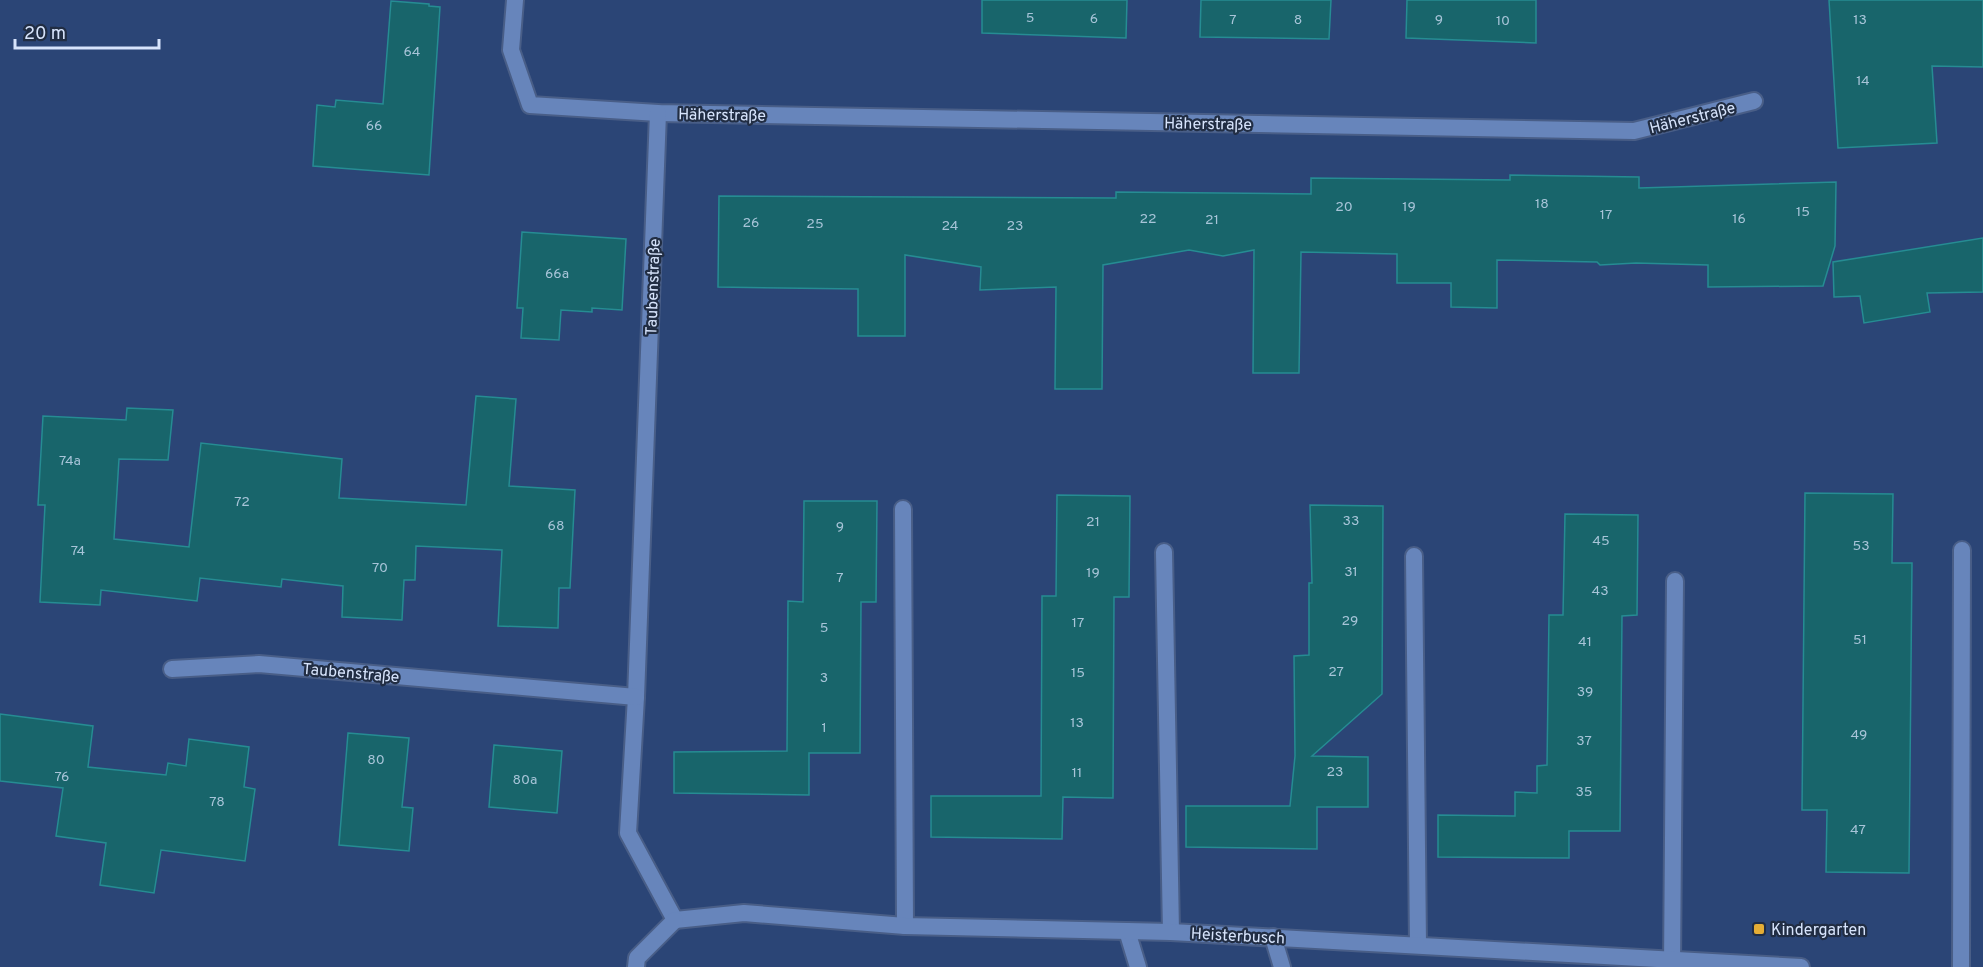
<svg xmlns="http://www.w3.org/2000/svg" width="1983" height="967" viewBox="0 0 1983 967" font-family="Overpass,sans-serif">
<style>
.building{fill:#18656b;stroke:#268c93;stroke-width:1.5}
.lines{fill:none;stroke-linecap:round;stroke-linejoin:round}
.service-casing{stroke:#495e87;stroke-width:20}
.minor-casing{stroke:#495e87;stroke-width:20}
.service{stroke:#6785bb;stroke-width:16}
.minor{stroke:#6785bb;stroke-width:16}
.poi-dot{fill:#e5ad35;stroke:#212d43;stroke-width:2}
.labels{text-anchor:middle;stroke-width:4.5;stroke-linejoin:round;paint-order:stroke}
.number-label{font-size:14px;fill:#a7c4d8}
.street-label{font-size:16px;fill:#d7e4fc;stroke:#212d43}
.poi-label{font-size:16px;fill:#d7e4fc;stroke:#212d43;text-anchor:start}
</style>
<rect width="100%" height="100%" fill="#2b4576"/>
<g class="building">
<polygon points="982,0 1127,0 1126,38 982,33"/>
<polygon points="1201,0 1331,0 1329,39 1200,37"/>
<polygon points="1407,0 1536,0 1536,43 1406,38"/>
<polygon points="1829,0 1983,0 1983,67 1932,66 1937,143 1838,148"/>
<polygon points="391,1 429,4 429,6 440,7 429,175 313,166 317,105 335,107 336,100 383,104"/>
<polygon points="1510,175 1639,177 1639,188 1836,182 1835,246 1823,286 1708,287 1708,265 1636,263 1600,265 1597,262 1497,260 1497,308 1451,307 1451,283 1397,283 1397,254 1301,252 1299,373 1253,373 1254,250 1223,256 1189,250 1103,265 1102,389 1055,389 1056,287 980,290 981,267 905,255 905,336 858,336 858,289 718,287 719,196 1116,198 1116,192 1311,194 1311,178 1510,180"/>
<polygon points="522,232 626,239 622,310 592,308 592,312 561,310 559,340 521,338 523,308 517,308"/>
<polygon points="1983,238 1983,292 1927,293 1930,312 1864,323 1860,296 1834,297 1833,262"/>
<polygon points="476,396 516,399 509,486 575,490 570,588 559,588 558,628 498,626 502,550 416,546 415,580 404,580 402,620 342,617 343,586 282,579 281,587 200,578 197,601 101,590 100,605 40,602 45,505 38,505 43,416 126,420 127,408 173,410 168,460 119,459 114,539 189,547 201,443 342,459 339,498 466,505"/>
<polygon points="1805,493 1893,494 1892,563 1912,563 1909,873 1826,872 1827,810 1802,810"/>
<polygon points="1057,495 1130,496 1129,597 1114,597 1113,798 1063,797 1062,839 931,837 931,796 1041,796 1042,596 1056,596"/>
<polygon points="804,501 877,501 876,602 861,602 860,753 809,753 809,795 674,793 674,752 787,751 788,601 803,602"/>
<polygon points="1310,505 1383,506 1382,694 1312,756 1368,757 1368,807 1317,807 1317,849 1186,847 1186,806 1290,806 1295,756 1294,656 1309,655 1309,583 1312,583"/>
<polygon points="1565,514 1638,515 1637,615 1622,616 1620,831 1569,831 1569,858 1438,857 1438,815 1515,816 1515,792 1537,793 1537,766 1547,765 1549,615 1563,615"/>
<polygon points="0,714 93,726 88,767 166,775 168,763 186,766 189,739 249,747 244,787 255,789 245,861 161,850 154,893 100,885 106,843 56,836 63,788 0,781"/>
<polygon points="348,733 409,738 402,807 413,808 409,851 339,845"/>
<polygon points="494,745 562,751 557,813 489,807"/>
</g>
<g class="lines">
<g class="service-casing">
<g id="service">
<polyline points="903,509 905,926"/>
<polyline points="1164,552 1171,932"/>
<polyline points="1414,556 1418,945"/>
<polyline points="1127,931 1138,967"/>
<polyline points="1273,937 1282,967"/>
<polyline points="1672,967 1675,581"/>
<polyline points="1961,967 1962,550"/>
</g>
</g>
<g class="minor-casing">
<g id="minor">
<polyline points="515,0 511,50 530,105 658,113 1634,131 1754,101"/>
<polyline points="658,113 636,697 628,833 675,920"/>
<polyline points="172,669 259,664 636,697"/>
<polyline points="675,920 744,913 905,926 1171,932 1801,967"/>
<polyline points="636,967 637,958 675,920"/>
</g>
</g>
<use href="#service" class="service"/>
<use href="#minor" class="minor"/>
</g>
<rect class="poi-dot" x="1753" y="923" width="12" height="12" rx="3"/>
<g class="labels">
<g class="number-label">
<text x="1030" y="22">5</text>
<text x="1094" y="23">6</text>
<text x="1233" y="24">7</text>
<text x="1298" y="24">8</text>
<text x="1439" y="24">9</text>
<text x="1860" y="24">13</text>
<text x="1503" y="25">10</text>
<text x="412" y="56">64</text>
<text x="1863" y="85">14</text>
<text x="374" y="130">66</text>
<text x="1542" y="208">18</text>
<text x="1344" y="211">20</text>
<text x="1409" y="211">19</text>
<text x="1803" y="216">15</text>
<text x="1606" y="219">17</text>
<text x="1148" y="223">22</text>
<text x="1739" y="223">16</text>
<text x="1212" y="224">21</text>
<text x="751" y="227">26</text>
<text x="815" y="228">25</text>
<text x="950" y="230">24</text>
<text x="1015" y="230">23</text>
<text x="557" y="278">66a</text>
<text x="70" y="465">74a</text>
<text x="242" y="506">72</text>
<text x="1351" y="525">33</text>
<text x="1093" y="526">21</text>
<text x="556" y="530">68</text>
<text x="840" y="531">9</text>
<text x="1601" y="545">45</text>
<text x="1861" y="550">53</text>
<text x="78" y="555">74</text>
<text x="380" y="572">70</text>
<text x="1351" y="576">31</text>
<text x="1093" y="577">19</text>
<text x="840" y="582">7</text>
<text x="1600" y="595">43</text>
<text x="1350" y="625">29</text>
<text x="1078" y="627">17</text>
<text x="824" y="632">5</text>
<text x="1860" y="644">51</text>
<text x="1585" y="646">41</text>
<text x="1336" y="676">27</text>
<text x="1078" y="677">15</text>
<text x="824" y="682">3</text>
<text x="1585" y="696">39</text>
<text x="1077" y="727">13</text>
<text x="824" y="732">1</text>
<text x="1859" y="739">49</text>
<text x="1584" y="745">37</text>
<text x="376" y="764">80</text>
<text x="1335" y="776">23</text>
<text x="1077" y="777">11</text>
<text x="62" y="781">76</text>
<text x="525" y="784">80a</text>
<text x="1584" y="796">35</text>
<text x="217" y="806">78</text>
<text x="1858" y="834">47</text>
</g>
<g class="street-label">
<text transform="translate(722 114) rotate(1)" y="6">Häherstraße</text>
<text transform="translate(1692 117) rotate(-14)" y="6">Häherstraße</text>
<text transform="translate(1208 123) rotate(1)" y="6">Häherstraße</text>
<text transform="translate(652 287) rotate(-88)" y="6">Taubenstraße</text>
<text transform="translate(351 672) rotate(5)" y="6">Taubenstraße</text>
<text transform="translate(1238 935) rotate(3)" y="6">Heisterbusch</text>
</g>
<g class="poi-label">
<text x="1771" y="935">Kindergarten</text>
</g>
</g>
<path d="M15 39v9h144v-9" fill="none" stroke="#d7e4fc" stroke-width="3"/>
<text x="24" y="39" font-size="18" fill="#d7e4fc" stroke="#212d43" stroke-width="4.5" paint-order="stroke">20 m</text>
</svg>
